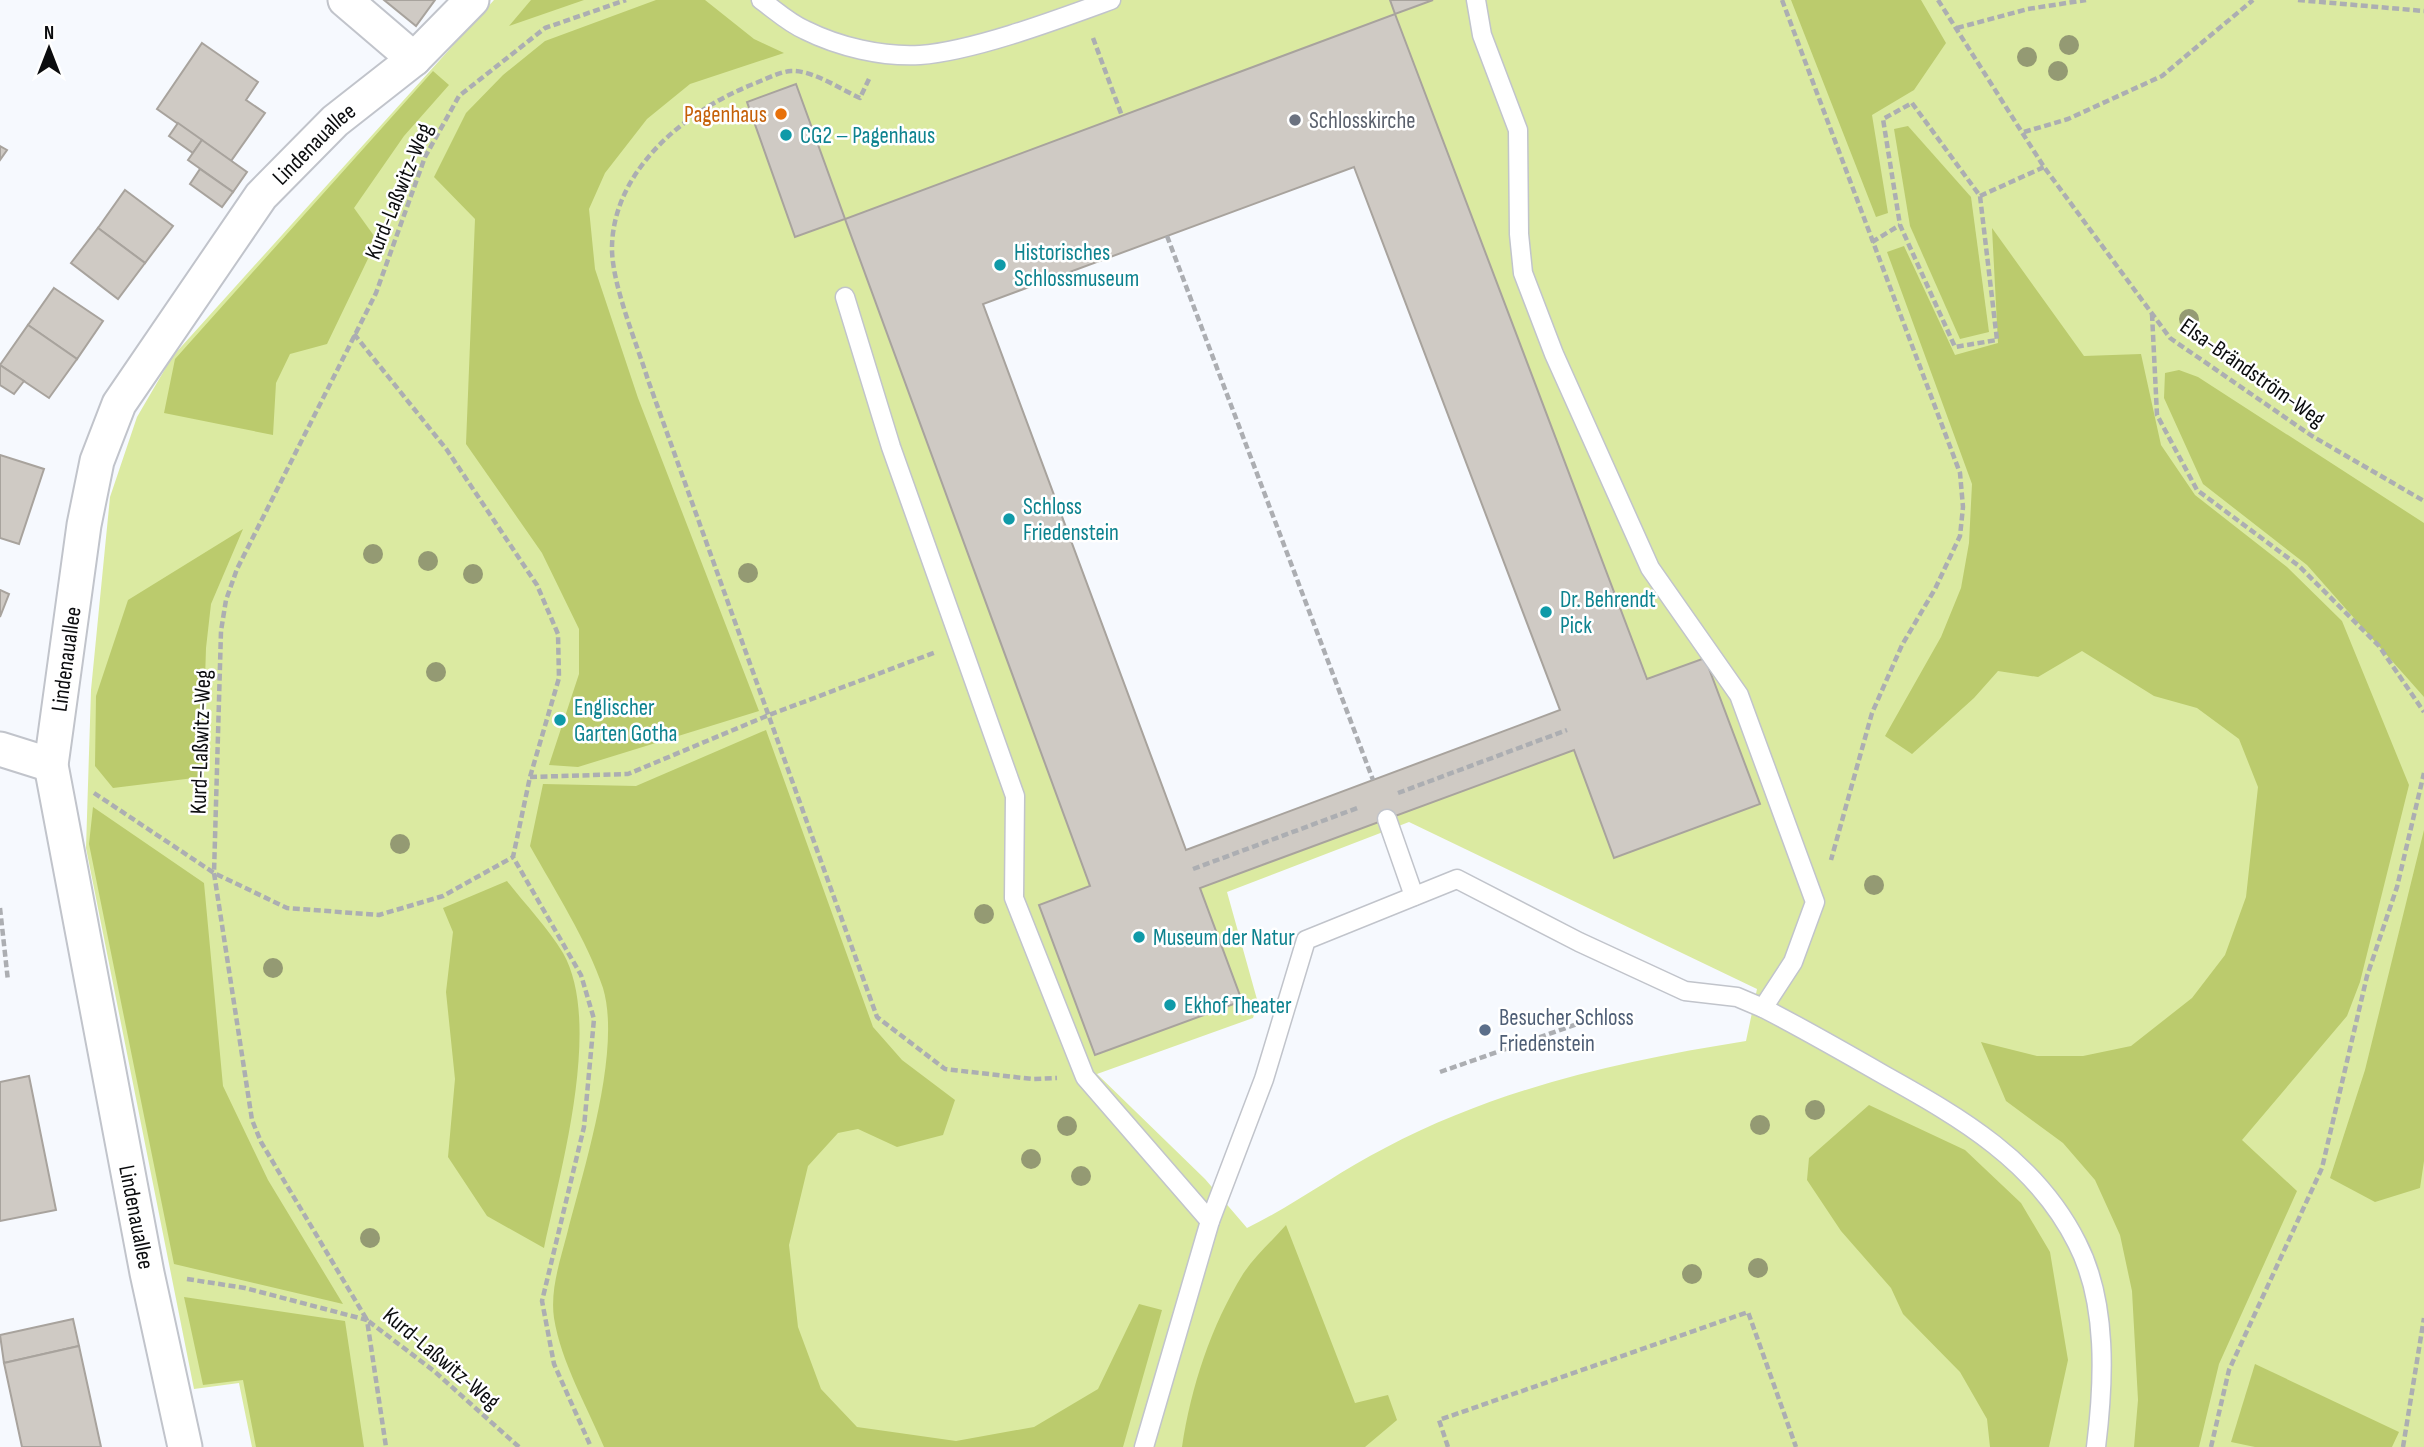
<svg xmlns="http://www.w3.org/2000/svg" width="2424" height="1447" viewBox="0 0 2424 1447" font-family="'Sofia Sans Condensed',sans-serif">
<style>
.green{fill:#dbeaa1;fill-rule:evenodd}
.forest{fill:#bbcb6d}
.building{fill:#cfcac4;stroke:#a8a39d;stroke-width:2;fill-rule:evenodd}
.lines{fill:none;stroke-linecap:round;stroke-linejoin:round}
.lane-casing{stroke:#c1c4cb;stroke-width:21}
.street-casing{stroke:#c1c4cb;stroke-width:37}
.path{stroke:#acaeb2;stroke-width:4.5;stroke-dasharray:7 3.5;stroke-linecap:butt}
.lane{stroke:#fff;stroke-width:18}
.street{stroke:#fff;stroke-width:33}
.tree{fill:#949a73}
.food-dot{fill:#e8710a;stroke:#fff;stroke-width:2.5}
.worship-dot{fill:#6b7280;stroke:#fff;stroke-width:2.5}
.culture-dot{fill:#0f9aa8;stroke:#fff;stroke-width:2.5}
.service-dot{fill:#5c6f8a;stroke:#fff;stroke-width:2.5}
.labels{text-anchor:middle;stroke-width:5;stroke-linejoin:round;paint-order:stroke}
.food-label{font-size:23px;fill:#c56008;stroke:#fff;text-anchor:end}
.worship-label{font-size:23px;fill:#5b616d;stroke:#fff;text-anchor:start}
.culture-label{font-size:23px;fill:#0d838f;stroke:#fff;text-anchor:start}
.street-label{font-size:23px;fill:#0b0c0e;stroke:#fff}
.service-label{font-size:23px;fill:#4e5e75;stroke:#fff;text-anchor:start}
</style>
<rect width="100%" height="100%" fill="#f6f9fe"/>
<path class="green" d="M494 0H1390L1396 14 1433 0H2424V1447H252L239 1383 194 1389 86 848 91 690 110 497 137 417 172 357ZM1395 14 1647 679 1705 658 1759 803 1614 857 1574 750 1200 888 1242 1001 1096 1055 1040 905 1090 886 845 219ZM1409 822 1757 989 1746 1041C1620 1061 1499 1088 1385 1148 1338 1172 1294 1205 1247 1228L1205 1179 1097 1074 1253 1018 1258 1003 1227 892Z"/>
<g class="forest">
<polygon points="531,0 584,0 509,26"/>
<polygon points="656,0 705,0 754,39 784,53 690,84 647,119 605,173 589,209 595,269 638,398 759,711 578,767 549,765 579,674 579,629 542,553 466,444 475,219 434,177 466,113 503,75 545,41"/>
<polygon points="1791,0 1921,0 1946,43 1914,90 1872,115 1888,213 1876,217"/>
<polygon points="433,71 449,85 404,136 354,208 377,240 327,344 290,354 276,383 273,435 164,413 175,359"/>
<polygon points="1908,126 1971,197 1989,332 1960,339 1910,226 1894,129"/>
<polygon points="1992,228 2084,356 2141,354 2161,445 2195,495 2287,567 2342,621 2409,785 2360,982 2347,1016 2242,1140 2297,1191 2219,1364 2199,1447 2134,1447 2138,1400 2132,1291 2120,1235 2095,1180 2063,1143 2006,1101 1981,1042 2037,1056 2083,1056 2131,1046 2192,998 2225,955 2246,897 2258,787 2239,739 2197,708 2154,696 2082,651 2038,677 1998,671 1974,698 1912,754 1885,736 1941,637 1961,588 1969,543 1972,484 1887,252 1904,246 1955,355 1998,343"/>
<polygon points="2179,370 2198,377 2424,523 2424,697 2307,565 2203,484 2164,398 2165,373"/>
<polygon points="243,529 211,604 206,648 202,777 113,788 95,766 96,696 128,600"/>
<path d="M766 730 873 1027 902 1060 955 1100 943 1135 897 1147 858 1129 838 1133 808 1166 789 1245 798 1327 821 1389 857 1427 956 1441 1034 1427 1098 1389 1139 1304 1162 1310 1123 1447H604C587 1406 561 1362 554 1318 550 1290 560 1261 567 1234 583 1171 622 1051 603 988 588 942 554 889 530 846L543 784 636 786Z"/>
<polygon points="93,807 204,883 223,1086 268,1180 343,1304 174,1264 89,844"/>
<polygon points="2424,830 2424,1161 2420,1188 2375,1202 2330,1178 2365,1070"/>
<path d="M507 881C525 904 548 928 563 953 603 1023 560 1172 544 1248L487 1216 448 1157 455 1079 446 992 453 932 443 908Z"/>
<polygon points="1869,1105 1965,1150 2021,1203 2050,1252 2068,1360 2049,1447 1990,1447 1987,1419 1960,1372 1903,1314 1891,1288 1841,1231 1807,1180 1809,1158"/>
<path d="M1286 1225 1355 1403 1388 1395 1397 1420 1365 1447H1182C1191 1387 1211 1326 1243 1274 1254 1257 1272 1241 1286 1225Z"/>
<polygon points="184,1297 345,1321 364,1447 256,1447 243,1380 203,1385"/>
<polygon points="2255,1364 2399,1432 2392,1447 2255,1447 2231,1442"/>
</g>
<g class="building">
<polygon points="384,0 435,0 416,26"/>
<polygon points="1390,0 1433,0 1395,14"/>
<path d="M1395 14 1647 679 1705 658 1760 804 1614 858 1574 750 1200 888 1242 1001 1095 1055 1039 905 1090 886 845 219ZM1354 167 1560 710 1186 850 983 304Z"/>
<polygon points="202,43 258,82 246,100 265,113 231,161 157,109"/>
<polygon points="796,84 845,219 795,237 747,102"/>
<polygon points="178,123 202,140 193,153 169,136"/>
<polygon points="202,140 247,172 233,192 188,160"/>
<polygon points="0,146 7,150 0,160"/>
<polygon points="200,169 233,192 222,207 190,184"/>
<polygon points="125,190 173,226 145,263 98,228"/>
<polygon points="98,228 145,263 118,299 71,263"/>
<polygon points="54,288 103,321 77,359 28,325"/>
<polygon points="28,325 77,359 49,398 0,365"/>
<polygon points="0,365 24,381 14,394 0,385"/>
<polygon points="0,455 44,469 19,544 0,538"/>
<polygon points="0,590 9,594 0,617"/>
<polygon points="29,1076 56,1210 0,1221 0,1082"/>
<polygon points="73,1319 79,1346 4,1363 0,1335"/>
<polygon points="79,1346 101,1447 22,1447 4,1363"/>
</g>
<g class="lines">
<g class="lane-casing">
<g id="lane">
<path d="M761 0C775 10 789 23 805 30 839 47 882 57 920 55 974 51 1059 19 1111 0"/>
<polyline points="1476,0 1482,35 1518,130 1519,234 1523,273 1554,354 1650,568 1739,695 1815,902 1793,962 1763,1008"/>
<polyline points="845,297 891,447 1015,796 1014,898 1085,1077 1210,1221"/>
<polyline points="1387,819 1414,896"/>
<path d="M1144 1447 1210 1221 1264 1079 1306 940 1457 879 1579 942 1685 991 1737 997 1763 1008C1804 1029 1844 1052 1884 1075 1961 1118 2036 1161 2077 1243 2108 1303 2104 1382 2096 1447"/>
</g>
</g>
<g class="street-casing">
<g id="street">
<polyline points="345,0 414,59"/>
<polyline points="0,749 51,765"/>
<path id="s1" d="M185 1447 147 1273 51 765 84 525 97 461 119 404 261 196 335 121 414 59 472 0"/>
</g>
</g>
<g class="path">
<polyline points="1782,0 1960,473 1963,507 1960,536 1935,589 1902,645 1872,713 1831,860"/>
<polyline points="1938,0 2044,167 2170,338 2312,436 2424,501"/>
<polyline points="2298,0 2424,11"/>
<polyline points="1957,28 2028,9 2086,0"/>
<polyline points="1093,38 1122,116"/>
<path d="M869 79 860 98C840 89 813 70 791 71 779 72 766 79 756 83 688 109 614 168 612 246 611 283 637 344 648 380L877 1017 945 1069 1032 1079 1057 1078"/>
<polygon points="1912,103 1980,196 1997,340 1955,347 1900,225 1883,119"/>
<polyline points="2024,132 2068,119 2162,76 2253,0"/>
<polyline points="1980,196 2044,167"/>
<polyline points="1167,236 1373,780"/>
<polyline points="1872,242 1900,225"/>
<polyline points="2152,314 2157,415 2197,490 2299,566 2379,646 2424,712"/>
<polyline points="354,334 447,450 537,585 558,634 559,678 530,777 513,857 581,975 594,1019 584,1127 542,1301 554,1364 591,1447"/>
<polyline points="530,777 628,774 769,715 936,652"/>
<polyline points="94,793 214,873 287,908 379,915 443,896 513,857"/>
<polyline points="1398,793 1567,730"/>
<polyline points="1193,869 1360,807"/>
<polyline points="0,908 8,981"/>
<polyline points="1440,1072 1580,1023"/>
<polyline points="187,1279 245,1288 367,1320 386,1447"/>
<polyline points="519,1447 434,1371 367,1320 261,1142 252,1120 214,873 221,631 226,600 237,569 376,293 425,157 459,96 545,28 626,0"/>
<polyline points="1448,1447 1439,1420 1748,1312 1796,1447"/>
<polyline points="2211,1447 2229,1370 2322,1168 2367,976 2397,887 2424,773"/>
<polyline points="2403,1447 2424,1318"/>
</g>
<use href="#lane" class="lane"/>
<use href="#street" class="street"/>
</g>
<g class="tree">
<circle cx="2069" cy="45" r="10"/>
<circle cx="2027" cy="57" r="10"/>
<circle cx="2058" cy="71" r="10"/>
<circle cx="2189" cy="319" r="10"/>
<circle cx="373" cy="554" r="10"/>
<circle cx="428" cy="561" r="10"/>
<circle cx="748" cy="573" r="10"/>
<circle cx="473" cy="574" r="10"/>
<circle cx="436" cy="672" r="10"/>
<circle cx="400" cy="844" r="10"/>
<circle cx="1874" cy="885" r="10"/>
<circle cx="984" cy="914" r="10"/>
<circle cx="273" cy="968" r="10"/>
<circle cx="1815" cy="1110" r="10"/>
<circle cx="1760" cy="1125" r="10"/>
<circle cx="1067" cy="1126" r="10"/>
<circle cx="1031" cy="1159" r="10"/>
<circle cx="1081" cy="1176" r="10"/>
<circle cx="370" cy="1238" r="10"/>
<circle cx="1758" cy="1268" r="10"/>
<circle cx="1692" cy="1274" r="10"/>
</g>
<circle class="food-dot" cx="781" cy="114" r="7"/>
<circle class="worship-dot" cx="1295" cy="120" r="7"/>
<g class="culture-dot">
<circle cx="786" cy="135" r="7"/>
<circle cx="1000" cy="265" r="7"/>
<circle cx="1009" cy="519" r="7"/>
<circle cx="1546" cy="612" r="7"/>
<circle cx="560" cy="720" r="7"/>
<circle cx="1139" cy="937" r="7"/>
<circle cx="1170" cy="1005" r="7"/>
</g>
<circle class="service-dot" cx="1485" cy="1030" r="7"/>
<g class="labels">
<g class="food-label">
<text x="767" y="122">Pagenhaus</text>
</g>
<g class="worship-label">
<text x="1309" y="128">Schlosskirche</text>
</g>
<g class="culture-label">
<text x="800" y="143">CG2 – Pagenhaus</text>
<text x="1014" y="260">Historisches<tspan x="1014" dy="26">Schlossmuseum</tspan></text>
<text x="1023" y="514">Schloss<tspan x="1023" dy="26">Friedenstein</tspan></text>
<text x="1560" y="607">Dr. Behrendt<tspan x="1560" dy="26">Pick</tspan></text>
<text x="574" y="715">Englischer<tspan x="574" dy="26">Garten Gotha</tspan></text>
<text x="1153" y="945">Museum der Natur</text>
<text x="1184" y="1013">Ekhof Theater</text>
</g>
<g class="street-label">
<text dy="8" stroke="none"><textPath href="#s1" startOffset="1390">Lindenauallee</textPath></text>
<text transform="translate(398 191) rotate(-68)" y="8">Kurd-Laßwitz-Weg</text>
<text transform="translate(2253 372) rotate(35)" y="8">Elsa-Brändström-Weg</text>
<text dy="8" stroke="none"><textPath href="#s1" startOffset="802">Lindenauallee</textPath></text>
<text transform="translate(200 742) rotate(-88)" y="8">Kurd-Laßwitz-Weg</text>
<text transform="translate(137 1217) rotate(79)" y="8">Lindenauallee</text>
<text transform="translate(442 1358) rotate(40)" y="8">Kurd-Laßwitz-Weg</text>
</g>
<g class="service-label">
<text x="1499" y="1025">Besucher Schloss<tspan x="1499" dy="26">Friedenstein</tspan></text>
</g>
</g>
<g transform="translate(49 49)" stroke="#ffffff" stroke-width="5" paint-order="stroke">
<path d="M0-5L12 26L0 18L-12 26Z" fill="#0b0c0e"/>
<text y="-10" font-size="19" font-weight="bold" text-anchor="middle" fill="#0b0c0e">N</text>
</g>
</svg>
